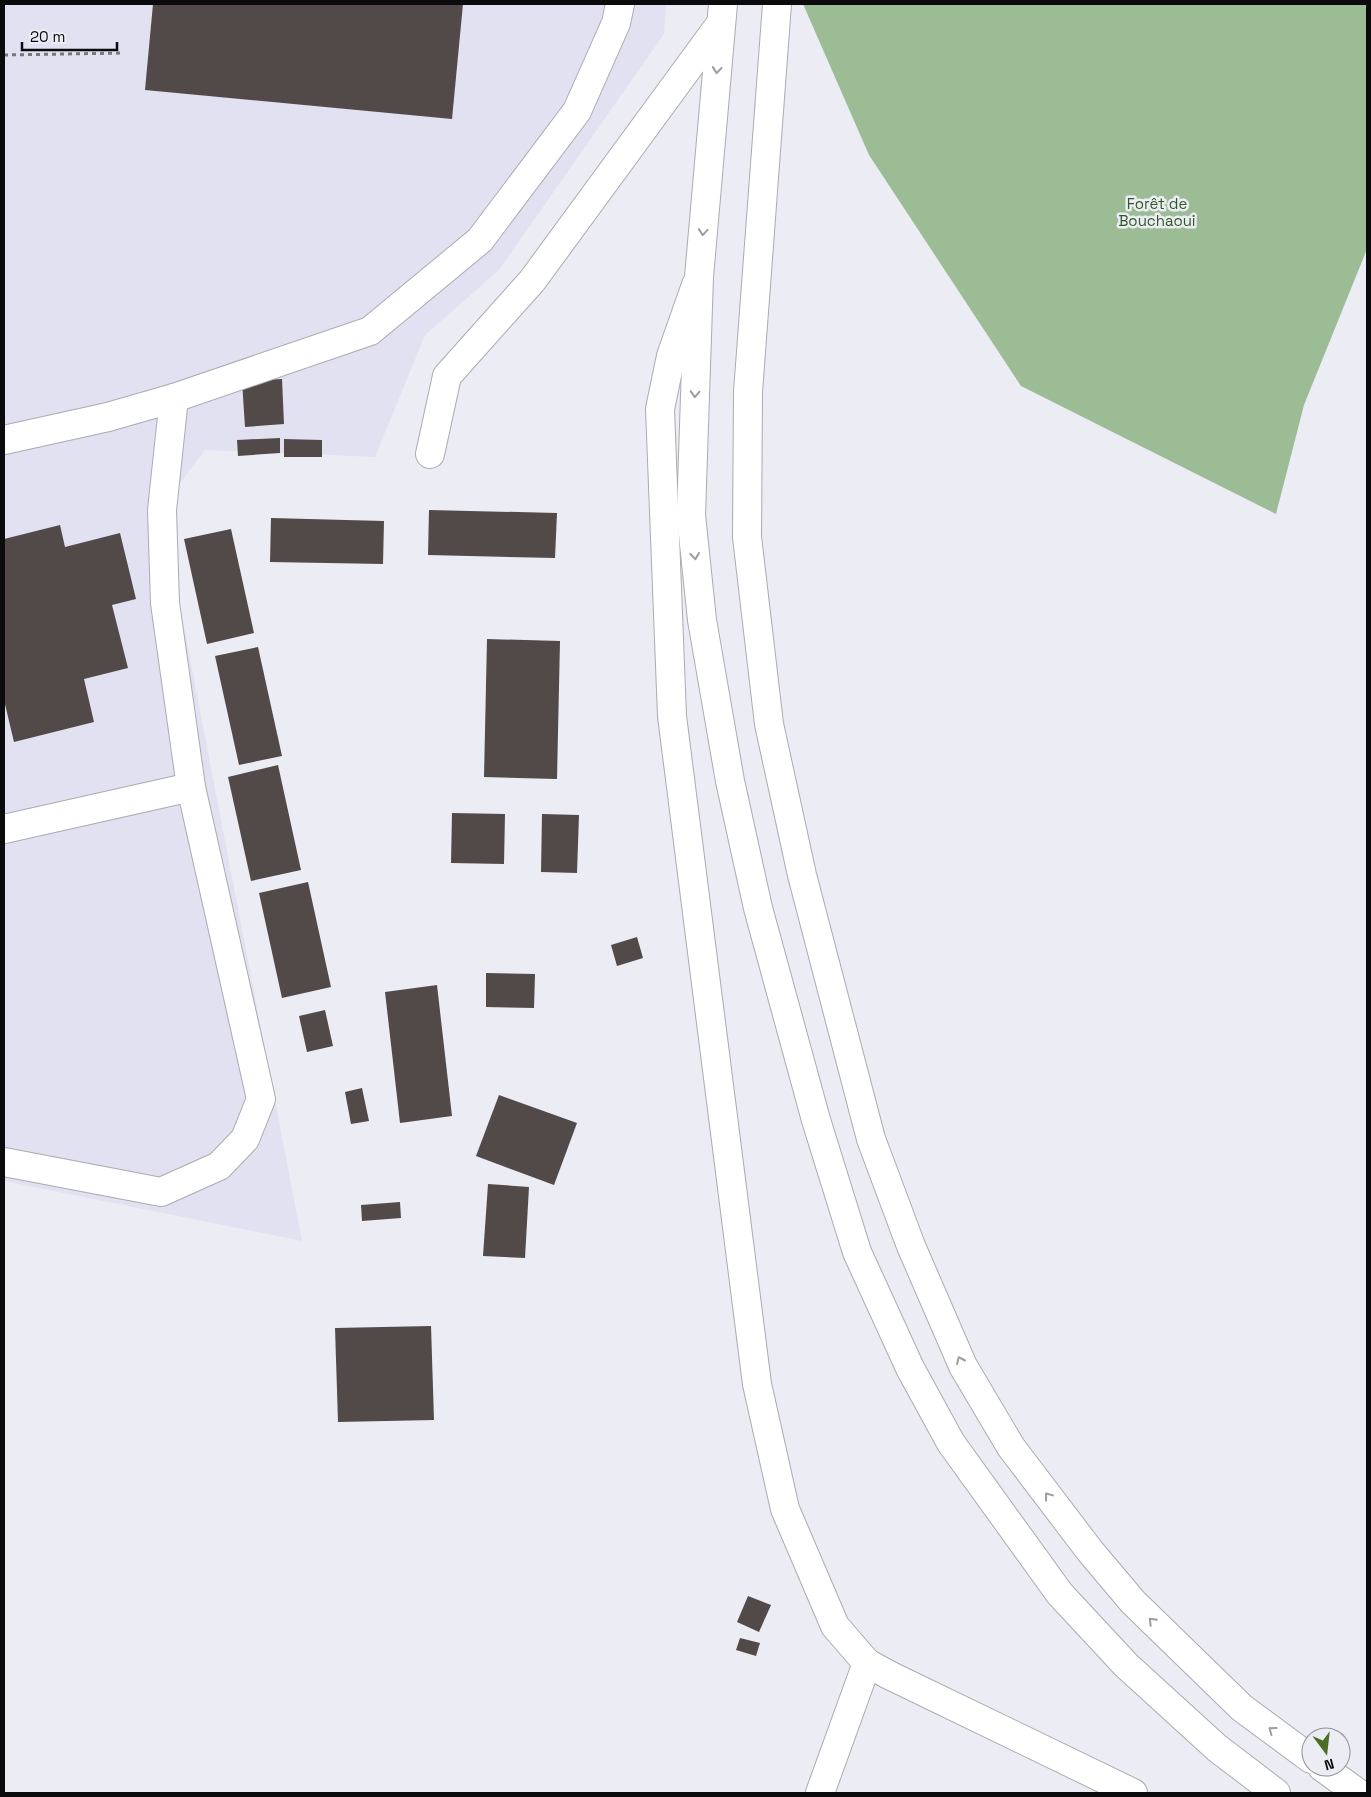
<svg xmlns="http://www.w3.org/2000/svg" width="1371" height="1797" viewBox="0 0 1371 1797" font-family="'Space Grotesk',sans-serif">
<style>
.built{fill:#e2e1f1}
.forest{fill:#9cbc95}
.building{fill:#524a48}
.lines{fill:none;stroke-linecap:round;stroke-linejoin:round}
.minor-casing{stroke:#aaaab1;stroke-width:30}
.trunk-casing{stroke:#aaaab1;stroke-width:30}
.path{stroke:#77777d;stroke-width:3;stroke-dasharray:4 4;stroke-linecap:butt}
.minor{stroke:#fff;stroke-width:28}
.trunk{stroke:#fff;stroke-width:28}
.oneway{stroke:#9d9d9f}
.labels{text-anchor:middle;stroke-width:5;stroke-linejoin:round;paint-order:stroke}
.park-label{font-size:15px;fill:#2f5a25;stroke:#ececf4}
</style>
<rect width="100%" height="100%" fill="#ececf4"/>
<polygon class="built" points="4,4 666,4 664,34 499,270 425,335 375,457 205,450 177,487 177,591 302,1241 4,1181"/>
<polygon class="forest" points="803,4 1367,4 1367,249 1304,405 1276,514 1021,386 869,155"/>
<g class="building">
<polygon points="153,4 463,4 452,119 145,90"/>
<polygon points="282,379 284,424 245,427 242,381"/>
<polygon points="280,438 280,453 238,456 237,440"/>
<polygon points="284,439 322,440 322,457 284,457"/>
<polygon points="429,510 557,513 555,558 428,555"/>
<polygon points="271,518 384,521 383,564 270,562"/>
<polygon points="60,525 65,547 120,533 136,599 112,605 128,668 84,679 94,722 14,742 4,700 4,539"/>
<polygon points="231,529 254,633 207,644 184,539"/>
<polygon points="487,639 560,641 557,779 484,777"/>
<polygon points="258,647 282,756 239,765 215,656"/>
<polygon points="278,765 301,870 251,881 228,777"/>
<polygon points="452,813 505,814 504,864 451,863"/>
<polygon points="542,814 579,815 577,873 541,872"/>
<polygon points="308,882 331,987 282,998 259,893"/>
<polygon points="637,937 643,958 617,966 611,945"/>
<polygon points="486,973 535,974 534,1008 486,1007"/>
<polygon points="437,985 452,1116 400,1123 385,992"/>
<polygon points="325,1010 333,1046 307,1052 299,1016"/>
<polygon points="362,1088 369,1121 351,1124 345,1092"/>
<polygon points="499,1095 577,1123 554,1185 476,1156"/>
<polygon points="488,1184 529,1187 525,1258 483,1256"/>
<polygon points="400,1202 401,1218 362,1221 361,1205"/>
<polygon points="431,1326 434,1420 338,1422 335,1328"/>
<polygon points="748,1596 771,1605 759,1632 737,1622"/>
<polygon points="740,1638 760,1643 756,1656 736,1650"/>
</g>
<g class="lines">
<g class="minor-casing">
<g id="minor">
<polyline points="696,285 671,356 660,409 672,716 757,1384 785,1509 835,1626 867,1663 889,1675 1133,1793"/>
<polyline points="4,440 108,417 174,398 370,331 480,240 577,111 616,23 620,4"/>
<polyline points="430,454 447,376 532,281 721,23"/>
<polyline points="4,829 191,787"/>
<polyline points="4,1162 161,1192 219,1166 245,1139 261,1099 191,787 165,603 162,510 174,398"/>
<polyline points="820,1793 867,1663"/>
</g>
</g>
<g class="trunk-casing">
<g id="trunk">
<polyline points="723,4 699,277 691,515 702,620 730,781 758,908 816,1120 857,1252 910,1368 951,1443 1060,1594 1126,1665 1217,1748 1276,1793"/>
<polyline points="777,4 748,392 747,537 769,724 802,875 871,1139 911,1246 963,1366 1011,1447 1090,1551 1133,1602 1242,1708 1311,1759"/>
<polyline points="1322,1767 1358,1793"/>
</g>
</g>
<polyline class="path" points="4,55 124,53"/>
<use href="#minor" class="minor"/>
<use href="#trunk" class="trunk"/>
</g>
<defs><path id="oneway-chevron" d="M-2-3.5L2.5 0L-2 3.5" fill="none" stroke-width="1.6" stroke-linecap="round" stroke-linejoin="round" transform="scale(1.25)"/></defs>
<g class="oneway">
<use href="#oneway-chevron" transform="translate(717 70) rotate(95)"/>
<use href="#oneway-chevron" transform="translate(703 232) rotate(95)"/>
<use href="#oneway-chevron" transform="translate(695 394) rotate(92)"/>
<use href="#oneway-chevron" transform="translate(695 556) rotate(84)"/>
<use href="#oneway-chevron" transform="translate(960 1360) rotate(-114)"/>
<use href="#oneway-chevron" transform="translate(1048 1496) rotate(-127)"/>
<use href="#oneway-chevron" transform="translate(1152 1621) rotate(-135)"/>
<use href="#oneway-chevron" transform="translate(1272 1730) rotate(-144)"/>
</g>
<g class="labels">
<g class="park-label">
<text x="1157" y="209">Forêt de<tspan x="1157" dy="17">Bouchaoui</tspan></text>
</g>
</g>
<rect width="1371" height="1797" fill="none" stroke="#0b0b0e" stroke-width="10"/>
<g transform="translate(1326 1752) rotate(165)"><circle r="24" fill="#ececf4" stroke="#929298"/>
<path d="M0-4L9 19L0 12L-9 19Z" fill="#4c6d25"/>
<text y="-8" font-size="14" font-weight="bold" text-anchor="middle" fill="#0b0b0e">N</text>
</g>
<path d="M22 42v8h95v-8" fill="none" stroke="#0b0b0e" stroke-width="2.5"/>
<text x="30" y="42" font-size="15" fill="#0b0b0e" stroke="#ececf4" stroke-width="4" paint-order="stroke">20 m</text>
</svg>
